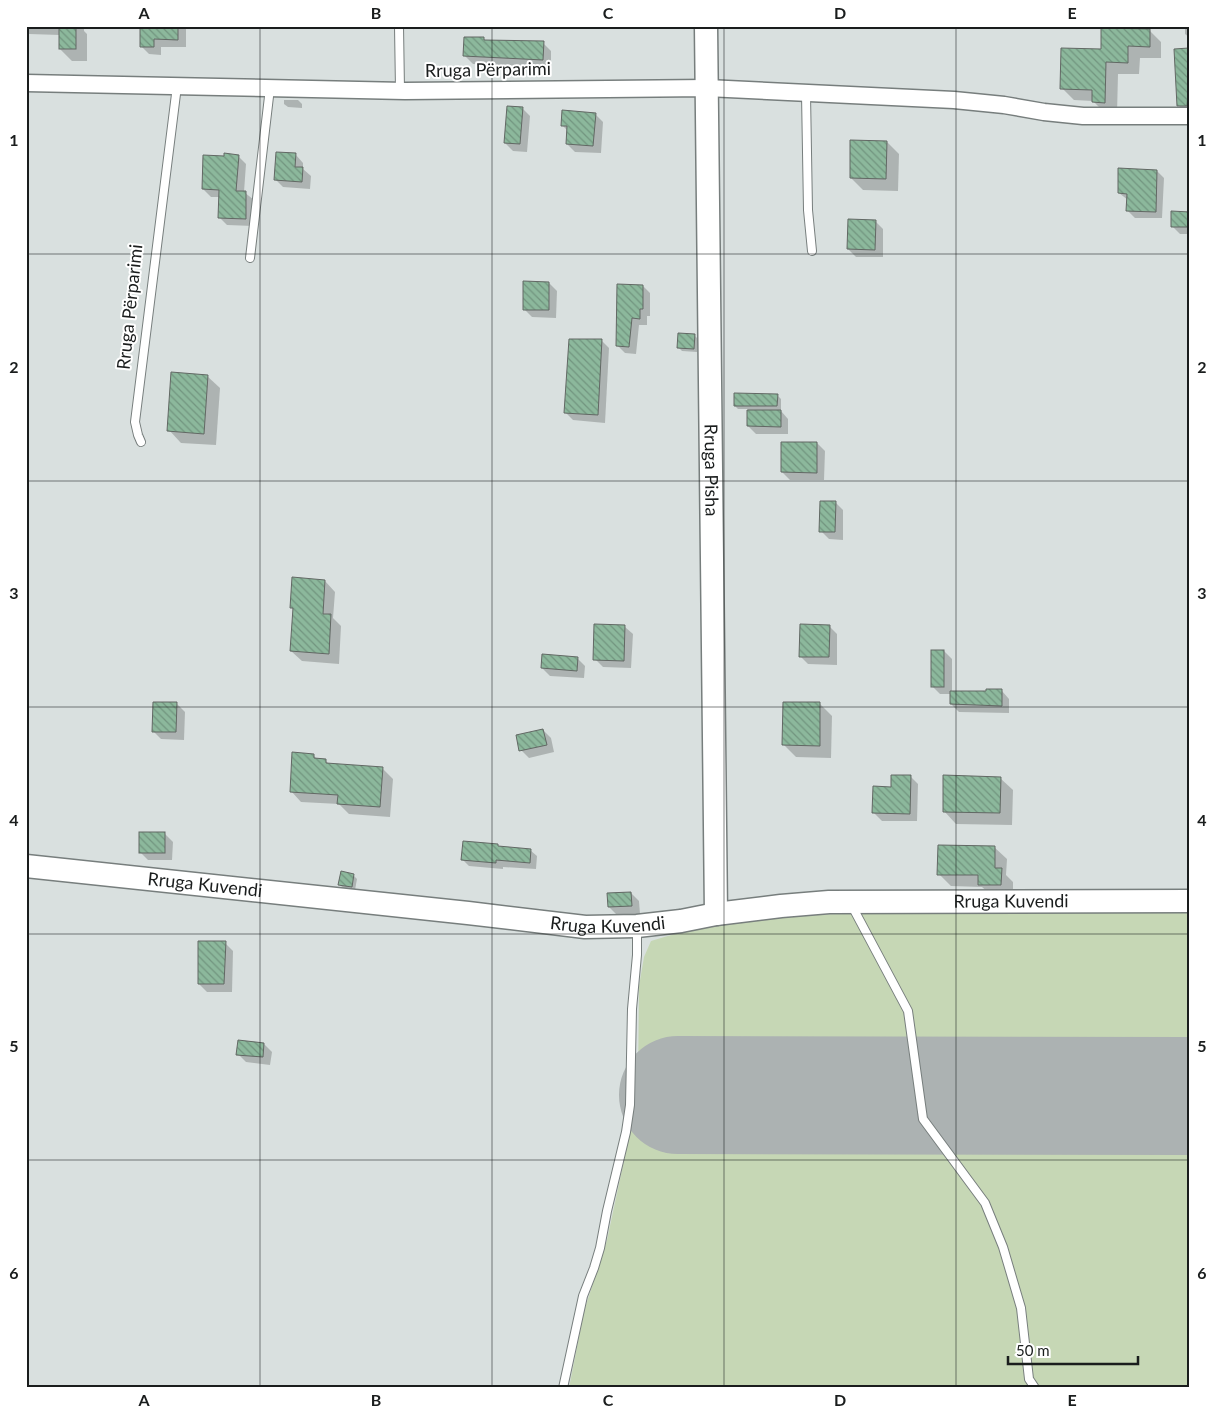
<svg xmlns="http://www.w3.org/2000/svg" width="1216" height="1414" viewBox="0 0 1216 1414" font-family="Lato,sans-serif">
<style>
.grass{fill:#c6d7b5}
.shadow{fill:#0003}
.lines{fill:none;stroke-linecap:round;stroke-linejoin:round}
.runway{stroke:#acb2b2;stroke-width:118}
.building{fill:url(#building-back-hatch);stroke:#626864}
.lane-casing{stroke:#777e7d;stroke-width:10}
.street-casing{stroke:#777e7d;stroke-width:19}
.secondary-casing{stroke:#777e7d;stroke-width:25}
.lane{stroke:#fff;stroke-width:8}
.street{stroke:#fff;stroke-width:16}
.secondary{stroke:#fff;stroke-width:22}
.grid{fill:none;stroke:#1a1d1d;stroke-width:1;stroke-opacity:0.55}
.labels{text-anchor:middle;stroke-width:4;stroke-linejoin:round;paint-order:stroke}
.street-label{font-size:18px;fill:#1a1d1d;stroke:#fff}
.neatline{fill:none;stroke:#1a1d1d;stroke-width:2}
.grid-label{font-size:16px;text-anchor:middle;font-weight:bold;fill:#1a1d1d}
</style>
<defs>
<pattern id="building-back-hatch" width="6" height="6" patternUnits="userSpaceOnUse" patternTransform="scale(1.25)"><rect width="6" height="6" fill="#8cb89c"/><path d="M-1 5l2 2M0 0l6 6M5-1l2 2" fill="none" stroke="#72957f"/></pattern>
</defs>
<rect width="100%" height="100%" fill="#d9e0df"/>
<polygon class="grass" points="1190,907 1190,1388 569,1388 584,1311 607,1240 635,1109 638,1083 639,986 644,957 651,941 681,932 789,915"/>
<g class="shadow">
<polygon points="26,26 84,26 84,31 87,34 87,61 72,61 60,49 60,35 29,34 26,31"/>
<polygon points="141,26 186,26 186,47 161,47 161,55 149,54 141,46"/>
<polygon points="1185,26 1190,26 1190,38 1185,34"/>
<polygon points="1149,30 1161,42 1161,58 1140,58 1139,74 1118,74 1117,114 1105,113 1093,101 1074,100 1062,88 1102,50"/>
<polygon points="483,38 486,41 543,43 551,51 551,67 473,64 465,56"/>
<polygon points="1188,49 1190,51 1190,112 1185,112 1178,105"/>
<polygon points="284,100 298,100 302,104 302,108 288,107 284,104"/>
<polygon points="522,108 530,116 527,152 513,151 505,143"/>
<polygon points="595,114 603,122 601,153 575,152 567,144 568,131 562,125"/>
<polygon points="887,142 899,154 898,191 863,190 851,178"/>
<polygon points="296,155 303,163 303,169 311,176 310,189 283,187 275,179"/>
<polygon points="238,156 246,164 244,192 254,200 253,226 227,225 219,217 220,197 211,197 203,189"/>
<polygon points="1157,171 1164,178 1162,218 1135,218 1128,211 1128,200 1119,193"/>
<polygon points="1188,174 1190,174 1190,234 1180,234 1172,226 1187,213"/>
<polygon points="875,221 883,229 883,257 856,257 848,249"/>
<polygon points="549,283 557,291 556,318 532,317 524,309"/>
<polygon points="643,286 650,293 650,316 647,316 647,325 639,325 636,354 625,353 617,345"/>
<polygon points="694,335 698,339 697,352 682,351 679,348"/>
<polygon points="601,340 609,348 605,423 573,420 565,412"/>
<polygon points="207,376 220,388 216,445 181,443 169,430"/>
<polygon points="777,395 781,399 781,411 788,419 788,434 756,434 748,426 748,409 738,409 735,406"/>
<polygon points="817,443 825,451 824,480 790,480 782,472"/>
<polygon points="835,502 843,510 843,540 829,539 821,531"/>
<polygon points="325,581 335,592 333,618 341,626 339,664 302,661 291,651 294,611 291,607"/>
<polygon points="829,626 837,634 837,665 808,664 800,656"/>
<polygon points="625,627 633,634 631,668 603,667 595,659"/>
<polygon points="944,651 952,659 952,692 987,693 1002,691 1009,699 1009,713 959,712 951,704 951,694 940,694 932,686"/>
<polygon points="577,658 585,666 584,678 550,676 542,668"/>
<polygon points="819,703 832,716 831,758 796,757 784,745"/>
<polygon points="177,704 185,712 184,740 161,739 153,731"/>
<polygon points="543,730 551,738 554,752 529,758 521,750"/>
<polygon points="313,755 318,760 325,760 329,764 382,768 393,779 390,817 349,814 339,804 301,802 291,791"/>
<polygon points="910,776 918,784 917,821 882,821 874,813"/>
<polygon points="1000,778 1013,790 1012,825 956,824 944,811"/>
<polygon points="165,834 173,842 172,860 148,860 140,852"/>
<polygon points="994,847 1007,859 1006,875 1013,882 1013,897 992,896 982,887 951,886 939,874"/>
<polygon points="500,848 530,850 537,856 536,869 503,867 503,869 469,866 463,860"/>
<polygon points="353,875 357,879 355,890 343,888 339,884"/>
<polygon points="631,893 639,901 640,914 617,915 609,907"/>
<polygon points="225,943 233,951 232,992 207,992 199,984"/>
<polygon points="264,1044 272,1052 270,1065 246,1062 238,1054"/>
</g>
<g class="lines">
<polyline class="runway" points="678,1095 1190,1096"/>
</g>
<g class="building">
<rect x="59" y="26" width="17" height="23"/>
<polygon points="140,26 178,26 178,40 154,39 154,47 140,47"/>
<polygon points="1101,28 1150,29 1150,47 1128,46 1128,63 1106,62 1105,103 1092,102 1092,90 1060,89 1061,48 1101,49"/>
<polygon points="464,37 484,37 484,40 544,41 543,60 463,56"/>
<polygon points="1189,48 1190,67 1187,106 1177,106 1174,49"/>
<polygon points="507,106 523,107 520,144 504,143"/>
<polygon points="562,110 596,113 593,146 566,144 567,126 561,126"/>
<polygon points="850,140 887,141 886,179 850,178"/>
<polygon points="276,152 296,153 295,167 303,167 302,182 274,180"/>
<polygon points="224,153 239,155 236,191 246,191 246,219 218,218 219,190 202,189 203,155 224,156"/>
<polygon points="1118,168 1157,170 1156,212 1126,211 1127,194 1118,193"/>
<polygon points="1171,211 1190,212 1190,227 1171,227"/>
<polygon points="848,219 876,220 875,250 847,249"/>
<polygon points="523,281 549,282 549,310 523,310"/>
<polygon points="617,284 643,285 643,309 640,309 640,319 632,318 629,347 616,346"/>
<polygon points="678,333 695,334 694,349 677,348"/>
<polygon points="569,339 602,339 598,415 564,413"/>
<polygon points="171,372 208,375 204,434 167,431"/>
<polygon points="734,393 778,394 777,406 734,406"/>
<polygon points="747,410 781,410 781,427 747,426"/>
<polygon points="781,442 817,442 817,473 781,472"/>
<polygon points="820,501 836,501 835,532 819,532"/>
<polygon points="292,577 325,580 323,614 331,614 329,654 290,651 293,608 290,608"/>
<polygon points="594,624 625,625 624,661 593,660"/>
<polygon points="800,624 830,625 829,657 799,657"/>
<rect x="931" y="650" width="13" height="37"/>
<polygon points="542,654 578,657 577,671 541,668"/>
<polygon points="986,689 1002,689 1002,706 950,704 950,691 986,691"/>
<polygon points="153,702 177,702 176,732 152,732"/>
<polygon points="783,702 820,702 820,746 782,745"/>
<polygon points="543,729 547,745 519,751 516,735"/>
<polygon points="292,752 314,754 314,758 326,759 326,763 383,767 380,807 337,804 338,795 290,792"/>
<polygon points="891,775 911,775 910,814 872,813 873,786 891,787"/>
<polygon points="943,775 1001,777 1000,813 943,812"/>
<rect x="139" y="832" width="26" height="21"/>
<polygon points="463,841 498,844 498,846 531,849 530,863 496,860 496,863 461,860"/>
<polygon points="938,845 995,846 995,868 1002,868 1001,885 978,885 978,875 937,875"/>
<polygon points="341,871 354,874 352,887 338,885"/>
<polygon points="631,892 632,906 608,907 607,893"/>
<polygon points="198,941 226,941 224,984 198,984"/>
<polygon points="238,1040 264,1043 263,1057 236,1055"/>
</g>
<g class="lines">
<g class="lane-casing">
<g id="lane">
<polyline points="399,26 400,90"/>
<polyline points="806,94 808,210 812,251"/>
<polyline points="250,258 270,88"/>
<polyline points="141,442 138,435 135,422 177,86"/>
<polyline points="852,906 908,1011 923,1119 985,1203 1003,1247 1021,1308 1029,1379 1035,1388"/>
<polyline points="563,1388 583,1296 594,1268 600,1248 607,1211 626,1132 630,1105 632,1009 637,955 637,928"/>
</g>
</g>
<g class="street-casing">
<polyline id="street" points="26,83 405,91 707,88 954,100 1004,105 1044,112 1083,116 1190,116"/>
</g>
<g class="secondary-casing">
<g id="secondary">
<path id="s1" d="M706 26 716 914"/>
<path id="s2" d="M26 866 468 913 585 927 637 926 681 921 716 914 781 906 829 902 1190 901"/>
</g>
</g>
<use href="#lane" class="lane"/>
<use href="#street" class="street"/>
<use href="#secondary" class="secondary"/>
</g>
<path class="grid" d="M260 26V1388M492 26V1388M724 26V1388M956 26V1388M26 254H1190M26 481H1190M26 707H1190M26 934H1190M26 1160H1190"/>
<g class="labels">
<g class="street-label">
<text transform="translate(488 70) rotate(-1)" y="6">Rruga Përparimi</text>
<text transform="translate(130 307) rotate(-84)" y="6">Rruga Përparimi</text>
<text dy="6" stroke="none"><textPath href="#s1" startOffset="444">Rruga Pisha</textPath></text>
<text dy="6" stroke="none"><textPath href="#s2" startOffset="180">Rruga Kuvendi</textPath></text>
<text dy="6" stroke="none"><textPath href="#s2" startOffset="990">Rruga Kuvendi</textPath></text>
<text dy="6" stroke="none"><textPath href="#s2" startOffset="585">Rruga Kuvendi</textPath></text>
</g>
</g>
<rect width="1216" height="1414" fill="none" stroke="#ffffff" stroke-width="55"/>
<path d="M1008 1356v8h130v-8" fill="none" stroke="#1a1d1d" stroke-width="2.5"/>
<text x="1016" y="1356" font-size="15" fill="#1a1d1d" stroke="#ffffff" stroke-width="4" paint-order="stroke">50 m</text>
<rect x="28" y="28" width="1160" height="1358" class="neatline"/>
<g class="grid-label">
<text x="144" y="19">A</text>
<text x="376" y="19">B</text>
<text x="608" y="19">C</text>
<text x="840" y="19">D</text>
<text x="1072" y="19">E</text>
<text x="14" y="146">1</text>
<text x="1202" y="146">1</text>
<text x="14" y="373">2</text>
<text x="1202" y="373">2</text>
<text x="14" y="599">3</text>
<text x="1202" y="599">3</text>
<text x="14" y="826">4</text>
<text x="1202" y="826">4</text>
<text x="14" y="1052">5</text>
<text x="1202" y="1052">5</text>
<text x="14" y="1279">6</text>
<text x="1202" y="1279">6</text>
<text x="144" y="1406">A</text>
<text x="376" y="1406">B</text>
<text x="608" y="1406">C</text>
<text x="840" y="1406">D</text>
<text x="1072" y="1406">E</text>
</g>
</svg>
